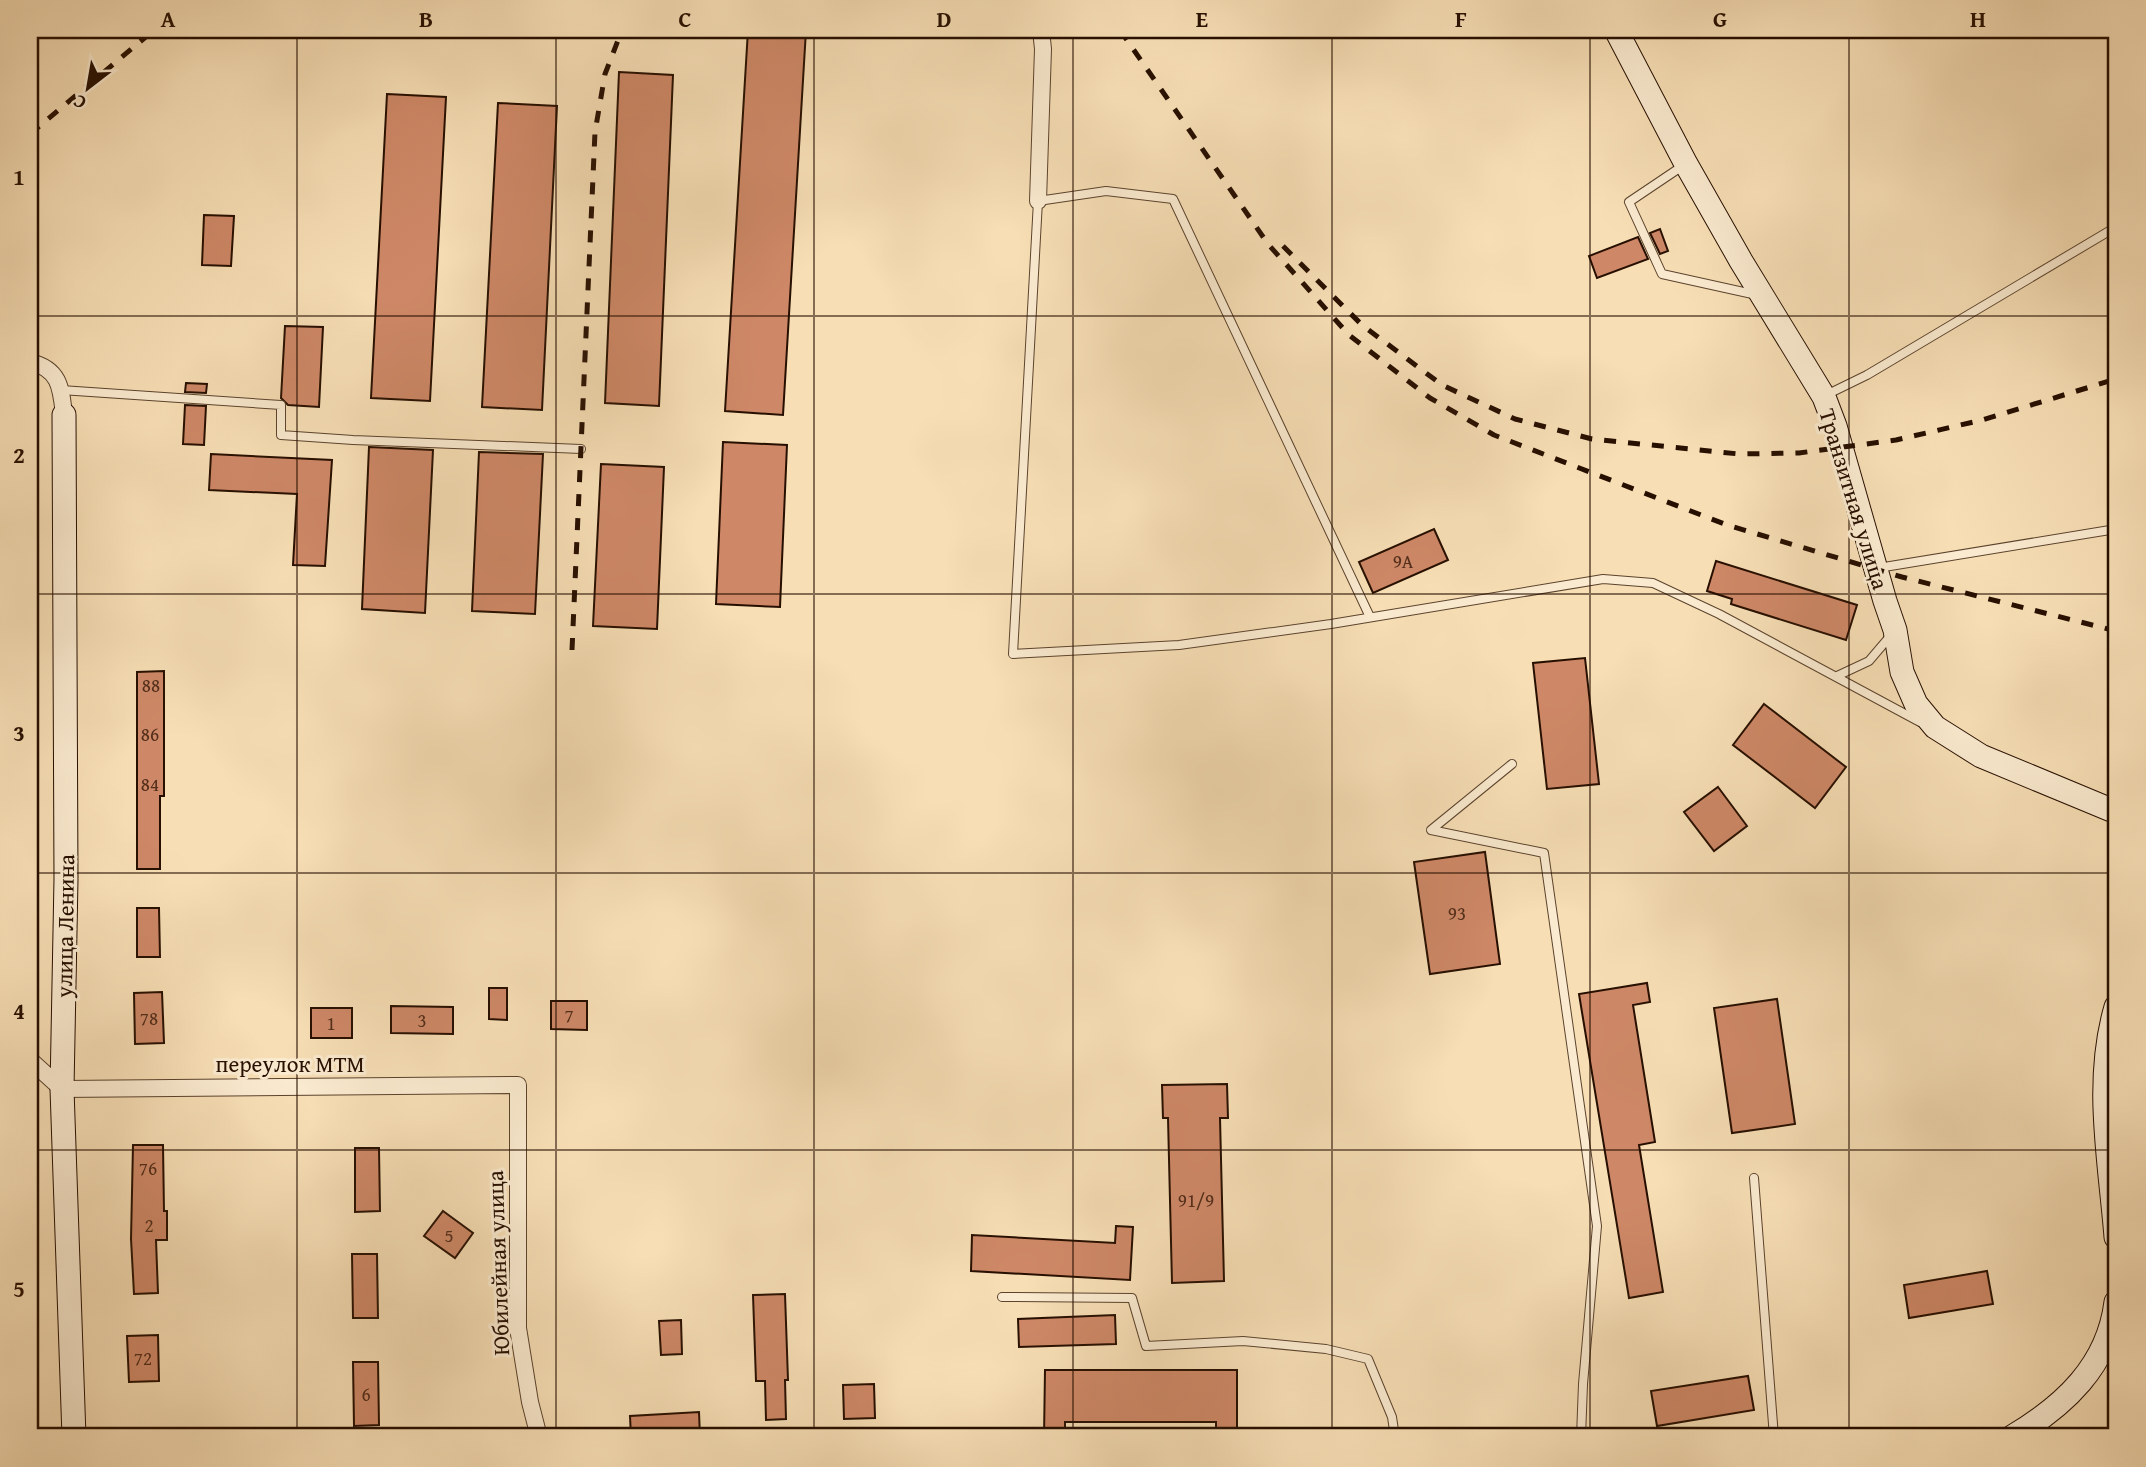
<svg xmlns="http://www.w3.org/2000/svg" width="2146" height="1467" viewBox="0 0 2146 1467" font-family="'Gentium Book Plus',serif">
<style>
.building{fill:#ce8867;stroke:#270f00;stroke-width:2}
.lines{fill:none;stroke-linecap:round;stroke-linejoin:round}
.lane-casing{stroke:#5b432d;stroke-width:10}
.street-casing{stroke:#5b432d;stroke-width:18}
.secondary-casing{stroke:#270f00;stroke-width:25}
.lane{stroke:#faeacf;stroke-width:8}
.street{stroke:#faeacf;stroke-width:16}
.secondary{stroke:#faeacf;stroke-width:23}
.rail{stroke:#270f00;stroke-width:5;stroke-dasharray:12 12;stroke-linecap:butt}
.grid{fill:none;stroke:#270f00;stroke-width:2;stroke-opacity:0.55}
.labels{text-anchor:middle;stroke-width:6;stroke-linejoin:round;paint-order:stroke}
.number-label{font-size:19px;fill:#512d1a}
.street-label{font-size:23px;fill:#270f00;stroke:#faeacf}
.neatline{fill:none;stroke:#270f00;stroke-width:2.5}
.grid-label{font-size:23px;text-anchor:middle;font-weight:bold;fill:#270f00}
</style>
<rect width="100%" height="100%" fill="#f7deb5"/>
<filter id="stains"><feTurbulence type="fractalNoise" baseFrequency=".00286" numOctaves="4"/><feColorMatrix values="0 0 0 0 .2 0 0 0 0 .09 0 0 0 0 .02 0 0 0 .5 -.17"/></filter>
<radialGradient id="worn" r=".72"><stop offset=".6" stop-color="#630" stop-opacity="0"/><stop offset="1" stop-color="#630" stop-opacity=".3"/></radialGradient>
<g class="building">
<polygon points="748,30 806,30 783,415 725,411"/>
<polygon points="619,72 673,75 659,406 605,403"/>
<polygon points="387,94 446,97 430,401 371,398"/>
<polygon points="498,103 557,106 542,410 482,407"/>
<polygon points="204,215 234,216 231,266 202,265"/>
<polygon points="1660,229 1668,251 1660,254 1650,233"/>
<polygon points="1638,237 1648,259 1597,278 1589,256"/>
<polygon points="285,326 323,327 319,407 288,405 281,398"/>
<polygon points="186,383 207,384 206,393 185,392"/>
<polygon points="185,405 206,406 204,445 183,444"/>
<polygon points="723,442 787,445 780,607 716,604"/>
<polygon points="369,447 433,450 425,613 362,609"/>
<polygon points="479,452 543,454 535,614 472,611"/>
<polygon points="211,454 332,460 325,566 293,565 297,494 209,490"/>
<polygon points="601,464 664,467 657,629 593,626"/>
<polygon points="1434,529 1448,560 1373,593 1359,562"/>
<polygon points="1716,561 1857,605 1846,640 1731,604 1732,599 1707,591"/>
<polygon points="1585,658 1599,784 1547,789 1533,663"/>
<polygon points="164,671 164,796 160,796 160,869 137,869 137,672"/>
<polygon points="1764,704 1846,767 1815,808 1733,745"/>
<polygon points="1718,787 1747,826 1714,851 1684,812"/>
<polygon points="1485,852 1500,964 1430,974 1414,862"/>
<polygon points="137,908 159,908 160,957 137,957"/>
<polygon points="1647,983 1650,1002 1633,1005 1655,1142 1639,1145 1663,1292 1629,1298 1579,994"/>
<polygon points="489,988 507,988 507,1020 489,1019"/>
<polygon points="162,992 164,1043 135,1044 134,993"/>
<polygon points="1777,999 1795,1124 1732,1133 1714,1008"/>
<polygon points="551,1001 587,1001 587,1030 551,1029"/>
<polygon points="391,1006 453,1007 453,1034 391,1033"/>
<rect x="311" y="1008" width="41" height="30"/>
<polygon points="1227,1084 1228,1118 1220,1118 1224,1281 1172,1283 1168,1118 1163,1118 1162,1085"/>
<polygon points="133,1145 163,1145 164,1211 167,1211 167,1240 156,1240 158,1293 134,1294 131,1239"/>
<polygon points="355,1148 379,1148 380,1211 355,1212"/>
<polygon points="443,1211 473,1233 455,1258 424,1236"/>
<polygon points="1116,1226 1133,1227 1130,1280 971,1271 972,1235 1115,1243"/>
<polygon points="352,1254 377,1254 378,1318 353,1318"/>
<polygon points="1987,1271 1993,1304 1909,1318 1904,1285"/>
<polygon points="785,1294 788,1380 785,1380 786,1419 766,1420 765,1381 756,1381 753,1295"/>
<polygon points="1115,1315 1116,1344 1019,1347 1018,1319"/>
<polygon points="681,1320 682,1354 661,1355 659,1321"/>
<polygon points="158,1335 159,1381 129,1382 127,1336"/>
<polygon points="353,1362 378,1362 379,1425 354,1426"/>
<polygon points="1045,1370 1237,1370 1237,1429 1216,1429 1216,1422 1065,1422 1065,1437 1044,1437"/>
<polygon points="1748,1376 1754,1410 1657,1426 1651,1391"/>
<polygon points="874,1384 875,1418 844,1419 843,1385"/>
<polygon points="699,1412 700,1437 631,1437 630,1416"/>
</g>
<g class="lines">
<g class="lane-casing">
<g id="lane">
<polyline points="1684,165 1629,202 1662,274 1757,295"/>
<polyline points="61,390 281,405 281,435 353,440 581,449"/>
<polyline points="1826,395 1867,375 2116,227"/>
<polyline points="1878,568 2116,529"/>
<polyline points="1370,617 1173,199 1106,191 1038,201 1013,654 1179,645 1331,624 1603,579 1653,583 1719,614 1920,722"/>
<polyline points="1837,676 1869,661 1892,634"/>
<polyline points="1512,764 1431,830 1544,853 1597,1226 1583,1384 1581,1437"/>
<polyline points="1754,1178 1774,1437"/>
<polyline points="1002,1297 1132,1298 1146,1346 1243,1341 1326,1349 1368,1359 1392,1417 1395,1437"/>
</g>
</g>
<g class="street-casing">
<g id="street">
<polyline points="1038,201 1043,49 1041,30"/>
<path d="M30 362C60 369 61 388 64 415"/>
<polyline points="30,1060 62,1089 518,1085 518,1328 530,1402 539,1437"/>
</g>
</g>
<g class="secondary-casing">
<g id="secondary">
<polyline points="1616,30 1686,164 1741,261 1824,397 1835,426 1885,601 1895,630 1902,672 1916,704 1935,727 1981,756 2116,812"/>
<polyline points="64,415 66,879 62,1089 74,1437"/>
<path d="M2116 1007C2094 1082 2110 1161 2116 1237"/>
<path d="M2012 1437C2064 1406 2108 1366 2116 1302"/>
</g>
</g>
<use href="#lane" class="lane"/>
<use href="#street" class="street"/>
<use href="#secondary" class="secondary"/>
<g class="rail">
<polyline points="1120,30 1268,244 1349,335 1430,398 1494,435 1727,525 1902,577 2116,631"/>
<polyline points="30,134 154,30"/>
<polyline points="1283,246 1362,325 1442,385 1515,419 1592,439 1739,454 1799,453 1896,440 1982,420 2116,379"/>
<polyline points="572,650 595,132 605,74 622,30"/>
</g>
</g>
<path class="grid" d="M297 30V1437M556 30V1437M814 30V1437M1073 30V1437M1332 30V1437M1590 30V1437M1849 30V1437M30 316H2116M30 594H2116M30 873H2116M30 1150H2116"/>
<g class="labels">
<g class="number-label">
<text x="1403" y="568">9А</text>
<text x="151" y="692">88</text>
<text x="150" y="741">86</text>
<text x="150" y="791">84</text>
<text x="1457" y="920">93</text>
<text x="569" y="1022">7</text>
<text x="149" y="1025">78</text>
<text x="422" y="1027">3</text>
<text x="331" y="1030">1</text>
<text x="148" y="1175">76</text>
<text x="1196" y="1207">91/9</text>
<text x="149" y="1232">2</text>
<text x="449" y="1242">5</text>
<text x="143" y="1365">72</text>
<text x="366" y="1401">6</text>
</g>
<g class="street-label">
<text transform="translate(1854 499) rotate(73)" y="8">Транзитная улица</text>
<text transform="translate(65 926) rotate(-89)" y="8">улица Ленина</text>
<text x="290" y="1072">переулок МТМ</text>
<text transform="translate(498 1263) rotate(-92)" y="8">Юбилейная улица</text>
</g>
</g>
<rect width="2146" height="1467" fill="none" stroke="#f7deb5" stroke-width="77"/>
<g transform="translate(88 88) rotate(211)" stroke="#faeacf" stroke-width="5" paint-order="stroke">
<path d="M0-5L12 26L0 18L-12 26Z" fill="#270f00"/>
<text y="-10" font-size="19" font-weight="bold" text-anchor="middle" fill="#270f00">С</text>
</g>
<rect x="38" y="38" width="2070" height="1390" class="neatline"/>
<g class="grid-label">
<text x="168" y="27">A</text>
<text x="426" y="27">B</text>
<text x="685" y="27">C</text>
<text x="944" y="27">D</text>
<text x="1202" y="27">E</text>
<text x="1461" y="27">F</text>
<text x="1720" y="27">G</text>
<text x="1978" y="27">H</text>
<text x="19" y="185">1</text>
<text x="19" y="463">2</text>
<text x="19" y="741">3</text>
<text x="19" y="1019">4</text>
<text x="19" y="1297">5</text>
</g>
<rect width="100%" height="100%" filter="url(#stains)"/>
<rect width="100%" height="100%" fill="url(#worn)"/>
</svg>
